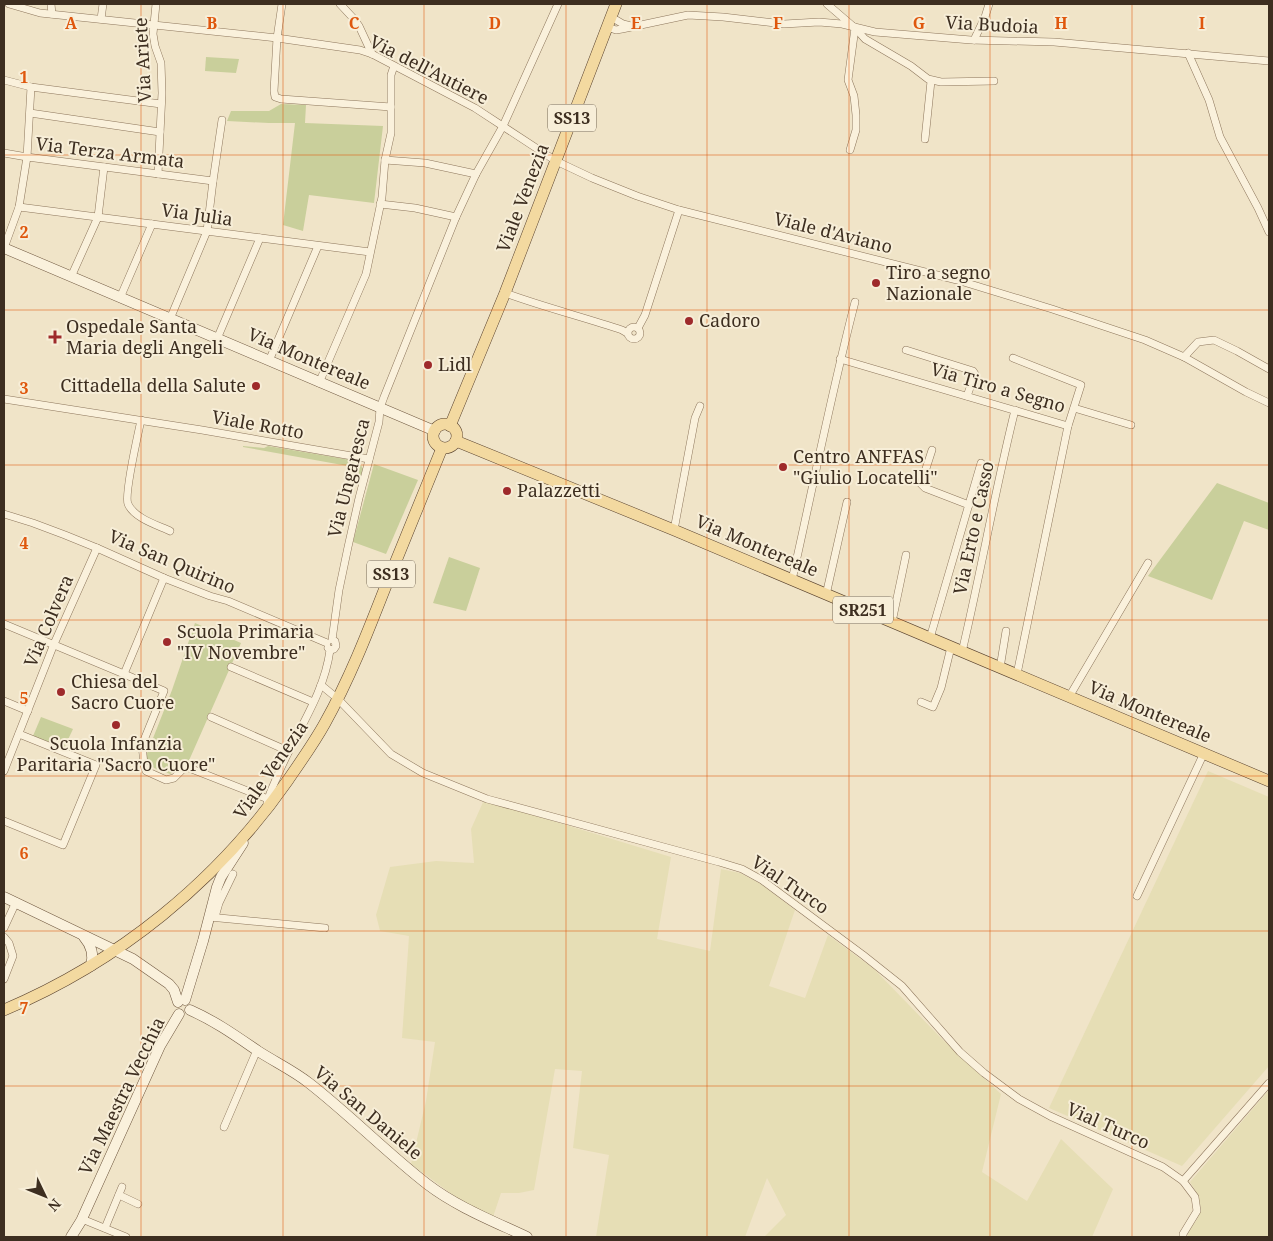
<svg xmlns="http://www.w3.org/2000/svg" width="1273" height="1241" viewBox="0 0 1273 1241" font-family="'Noto Serif',serif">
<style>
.farmland{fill:#e6deb5}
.green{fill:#c9cf9b}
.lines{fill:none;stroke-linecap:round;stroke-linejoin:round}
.street-casing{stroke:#8d765c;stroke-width:8}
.secondary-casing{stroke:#6f573f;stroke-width:11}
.primary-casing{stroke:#5b4430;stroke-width:12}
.street{stroke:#faf1dc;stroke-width:7}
.secondary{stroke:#faf1dc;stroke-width:10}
.primary{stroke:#f3d9a0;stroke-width:11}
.grid{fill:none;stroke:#df570d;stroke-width:1;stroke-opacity:0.55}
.poi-dot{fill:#9e2a2b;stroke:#f7eed8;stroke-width:2}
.labels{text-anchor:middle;stroke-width:4;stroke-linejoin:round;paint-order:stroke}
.shield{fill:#f7eed8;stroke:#756857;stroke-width:1}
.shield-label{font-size:16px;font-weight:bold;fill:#3d2e20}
.street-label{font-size:18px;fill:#3d2e20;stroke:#f7eed8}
.poi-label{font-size:18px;fill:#3d2e20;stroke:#f7eed8;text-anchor:start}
.grid-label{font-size:16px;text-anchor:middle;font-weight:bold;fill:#df570d;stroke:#f7eed8;stroke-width:4;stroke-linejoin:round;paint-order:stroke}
</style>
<rect width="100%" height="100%" fill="#f0e4c8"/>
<g class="farmland">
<polygon points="1208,771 1269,797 1269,1066 1182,1166 1049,1108"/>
<polygon points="484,800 671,857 657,939 710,951 721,869 740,873 761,884 795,910 769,986 805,998 828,935 874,969 941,1038 1001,1094 982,1172 1027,1201 1061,1139 1113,1189 1092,1237 764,1237 786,1215 767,1178 745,1237 596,1237 609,1155 573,1148 582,1071 555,1069 534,1190 519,1193 501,1193 493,1217 461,1201 411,1164 426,1101 435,1042 402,1038 409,936 380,931 376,915 390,867 436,861 474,863 471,829"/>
<polygon points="1269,1090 1269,1237 1187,1237 1189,1230 1196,1221 1201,1208 1197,1193 1190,1182"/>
</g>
<g class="green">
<polygon points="206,57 239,59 236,73 205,71"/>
<polygon points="281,104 306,105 305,123 383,126 374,203 309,195 303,231 283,225 295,123 269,123 227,121 231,111 269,111"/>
<polygon points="243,446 264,448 268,446 357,461 361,465 363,469 358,485 359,468 243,447"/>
<polygon points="374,464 418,480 386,554 353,542"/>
<polygon points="1217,483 1269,503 1269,530 1244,521 1212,600 1148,576"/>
<polygon points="449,557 480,568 466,611 433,603"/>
<path d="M195 623 241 643 187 765 170 774C159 770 149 769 146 756L172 690Z"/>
<polygon points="41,717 73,729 64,748 33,736"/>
</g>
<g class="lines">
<g class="street-casing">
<g id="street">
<polyline points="9,4 40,13 277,38 360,50 372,54 475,108 556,161 592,178 637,196 679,210 957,280 1052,309 1145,340 1184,357 1246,392 1269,403"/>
<polyline points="51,4 52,14"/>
<polyline points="156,4 153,34 155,46 161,63 162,93 158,174"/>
<polyline points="282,4 277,38 274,91 275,97 281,99 391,107"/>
<polyline points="340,4 354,19 359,26 372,54"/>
<polyline points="827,4 855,28 865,39 911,66 928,79 941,82 994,81"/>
<polyline points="611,17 623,24 631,26"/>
<polyline points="101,19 103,4"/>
<polyline points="607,27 616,30 622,29 688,15 723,17 784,24 819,22 842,24 875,32 971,40 1054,42 1269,61"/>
<polyline points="974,40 985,17 989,4"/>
<polyline points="1188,53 1209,100 1220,137 1258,208 1269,232"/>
<polyline points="4,80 31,87 161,104"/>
<polyline points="30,113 160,132"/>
<polyline points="925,139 931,81"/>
<polyline points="850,150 856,130 856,115 854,96 848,80 855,28"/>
<polyline points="4,153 27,157 213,181"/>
<polyline points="385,160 425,163 476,174"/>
<polyline points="380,204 415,208 456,217"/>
<polyline points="19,207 370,252"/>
<polyline points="4,248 19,207 27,157 31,87"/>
<polyline points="71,277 98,217 104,167"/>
<path d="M505 293C543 307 583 317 622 330L627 333"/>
<polyline points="120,298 152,224"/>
<polyline points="170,319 207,231 213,181 222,120"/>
<circle cx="634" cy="333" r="6"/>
<polyline points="638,328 645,315 679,210"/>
<polyline points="217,339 260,238"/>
<polyline points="906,350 973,371 975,374 967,396"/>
<polyline points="1184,357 1198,342 1214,340 1237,351 1269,369"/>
<polyline points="840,359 1068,426 1081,385 1013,358"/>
<polyline points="269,361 318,246"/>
<polyline points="319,383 366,274 382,197 385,160 391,133 391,75 394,66"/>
<polyline points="4,399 202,430 369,459"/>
<polyline points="1074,408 1131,425"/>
<path d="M141 420C138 434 124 495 128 504 134 518 157 525 170 531"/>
<polyline points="932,450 921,484 925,488 969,505"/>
<polyline points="4,514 33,523 65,535 97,548 164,578 210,596 228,601 327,643"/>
<polyline points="674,530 695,418 700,406"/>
<path d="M792 580C813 487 831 394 855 302"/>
<polyline points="826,595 847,502"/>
<polyline points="892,622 906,555"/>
<polyline points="4,624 124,674 164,578"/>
<polyline points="930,638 981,463"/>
<polyline points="330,650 334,649 336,646 335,641 332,640 339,590 348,547 359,498 379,422 380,408 384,397 456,217 476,174 503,126 558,4"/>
<path d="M962 652C981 572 995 490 1015 410"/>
<polyline points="231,667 313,702"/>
<polyline points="1000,668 1006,631"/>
<polyline points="124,674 164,691 142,745 144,764 146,771 166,780 174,778 185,767 189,768 268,799"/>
<polyline points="1017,674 1068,426"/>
<polyline points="321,685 338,699 391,754 423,773 487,799 719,862 742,869 762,880 863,955 902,986 960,1052 984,1073 1019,1099 1050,1116 1163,1167 1183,1181"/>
<polyline points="1069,697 1148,563"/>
<polyline points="4,701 28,711"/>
<polyline points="921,702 933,707 941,688 951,647"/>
<polyline points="211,717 288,751"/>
<polyline points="4,771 54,644 97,548"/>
<path d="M267 803C269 794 273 786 277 777 294 735 324 696 330 650L328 648"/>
<polyline points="4,821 63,845 96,765 19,734"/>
<polyline points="1137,896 1204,753"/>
<polyline points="209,917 325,928"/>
<polyline points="215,917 219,903 233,874"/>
<polyline points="4,928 16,902"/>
<polyline points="4,937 9,943 13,956 4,979"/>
<polyline points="224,1127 257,1050"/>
<polyline points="119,1195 138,1204"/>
<polyline points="82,1219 126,1237"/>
<polyline points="105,1228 122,1187"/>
<polyline points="1183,1237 1183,1234 1197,1211 1195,1197 1183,1181 1269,1083"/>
</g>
</g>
<g class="secondary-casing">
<g id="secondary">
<polyline points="4,248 435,431"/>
<polyline points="4,897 133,959 169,984 174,990 178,1002"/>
<path d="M84 937C92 946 94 955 91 966"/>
<polyline points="185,1000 203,941 217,887 221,877 243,843"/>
<path d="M190 1010C215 1021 236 1036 258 1051 275 1062 294 1071 309 1083 350 1115 386 1152 427 1184 457 1207 493 1221 527 1237"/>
<polyline points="71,1237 81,1221 160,1046 179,1014"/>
</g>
</g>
<g class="primary-casing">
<g id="primary">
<circle cx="445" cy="436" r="12"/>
<polyline points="450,426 505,293 616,4"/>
<polyline points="456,441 674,530 1269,781"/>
<path d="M4 1010C118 962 217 882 288 780 301 761 314 743 325 723 349 680 367 634 385 588 404 541 423 495 442 448"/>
</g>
</g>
<use href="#street" class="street"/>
<use href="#secondary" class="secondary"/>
<use href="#primary" class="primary"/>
</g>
<path class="grid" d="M141 4V1237M283 4V1237M424 4V1237M566 4V1237M707 4V1237M849 4V1237M990 4V1237M1132 4V1237M4 155H1269M4 310H1269M4 465H1269M4 620H1269M4 776H1269M4 931H1269M4 1086H1269"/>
<g class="poi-dot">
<circle cx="876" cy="283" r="5"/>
<circle cx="689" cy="321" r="5"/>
<path d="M52.5 329.5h5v5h5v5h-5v5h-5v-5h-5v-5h5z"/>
<circle cx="428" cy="365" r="5"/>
<circle cx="256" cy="386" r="5"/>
<circle cx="783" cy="467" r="5"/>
<circle cx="507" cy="491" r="5"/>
<circle cx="167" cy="642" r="5"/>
<circle cx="61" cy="692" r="5"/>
<circle cx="116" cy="725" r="5"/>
</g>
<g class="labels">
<g class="shield">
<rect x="548" y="104.5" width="48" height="27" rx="4"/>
<rect x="367" y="560.5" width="48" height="27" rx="4"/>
<rect x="833" y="596.5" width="60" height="27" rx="4"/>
</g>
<g class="shield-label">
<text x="572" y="124">SS13</text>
<text x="391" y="580">SS13</text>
<text x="863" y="616">SR251</text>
</g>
<g class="street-label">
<text transform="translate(992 25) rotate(3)" y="6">Via Budoia</text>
<text transform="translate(143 60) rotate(-93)" y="6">Via Ariete</text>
<text transform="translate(429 70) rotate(27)" y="6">Via dell'Autiere</text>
<text transform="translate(110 153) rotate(7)" y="6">Via Terza Armata</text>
<text transform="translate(523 198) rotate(-69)" y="6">Viale Venezia</text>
<text transform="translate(197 215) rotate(8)" y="6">Via Julia</text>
<text transform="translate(833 233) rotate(14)" y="6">Viale d'Aviano</text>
<text transform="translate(309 359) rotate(23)" y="6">Via Montereale</text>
<text transform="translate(998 388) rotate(16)" y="6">Via Tiro a Segno</text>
<text transform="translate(258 425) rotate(10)" y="6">Viale Rotto</text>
<text transform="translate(349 478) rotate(-76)" y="6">Via Ungaresca</text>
<text transform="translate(974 528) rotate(-78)" y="6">Via Erto e Casso</text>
<text transform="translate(757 546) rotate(23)" y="6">Via Montereale</text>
<text transform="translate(172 562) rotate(23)" y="6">Via San Quirino</text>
<text transform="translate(49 621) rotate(-67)" y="6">Via Colvera</text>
<text transform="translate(1150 712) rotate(23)" y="6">Via Montereale</text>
<text transform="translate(271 770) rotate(-55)" y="6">Viale Venezia</text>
<text transform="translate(790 885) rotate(34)" y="6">Vial Turco</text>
<text transform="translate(122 1096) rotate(-64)" y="6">Via Maestra Vecchia</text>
<text transform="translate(368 1113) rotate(40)" y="6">Via San Daniele</text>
<text transform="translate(1108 1126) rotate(24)" y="6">Vial Turco</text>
</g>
<g class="poi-label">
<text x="886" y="279">Tiro a segno<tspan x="886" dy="21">Nazionale</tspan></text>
<text x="699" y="327">Cadoro</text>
<text x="66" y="333">Ospedale Santa<tspan x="66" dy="21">Maria degli Angeli</tspan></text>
<text x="438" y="371">Lidl</text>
<text x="246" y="392" text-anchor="end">Cittadella della Salute</text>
<text x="793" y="463">Centro ANFFAS<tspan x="793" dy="21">"Giulio Locatelli"</tspan></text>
<text x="517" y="497">Palazzetti</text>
<text x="177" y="638">Scuola Primaria<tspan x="177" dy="21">"IV Novembre"</tspan></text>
<text x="71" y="688">Chiesa del<tspan x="71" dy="21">Sacro Cuore</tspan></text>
<text x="116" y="750" text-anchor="middle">Scuola Infanzia<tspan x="116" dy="21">Paritaria "Sacro Cuore"</tspan></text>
</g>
</g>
<g class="grid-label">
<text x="71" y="29">A</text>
<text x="212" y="29">B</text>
<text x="354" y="29">C</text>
<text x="495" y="29">D</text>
<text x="636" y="29">E</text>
<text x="778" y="29">F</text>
<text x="919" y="29">G</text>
<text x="1061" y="29">H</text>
<text x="1202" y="29">I</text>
<text x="24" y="83">1</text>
<text x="24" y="238">2</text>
<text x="24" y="394">3</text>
<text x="24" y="549">4</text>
<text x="24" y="704">5</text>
<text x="24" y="859">6</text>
<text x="24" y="1014">7</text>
</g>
<rect width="1273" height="1241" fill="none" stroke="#3d2e20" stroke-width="10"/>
<g transform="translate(45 1196) rotate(133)" stroke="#f7eed8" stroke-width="4" paint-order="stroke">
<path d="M0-4L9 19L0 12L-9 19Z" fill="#3d2e20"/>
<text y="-8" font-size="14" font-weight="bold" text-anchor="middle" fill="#3d2e20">N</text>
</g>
</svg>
